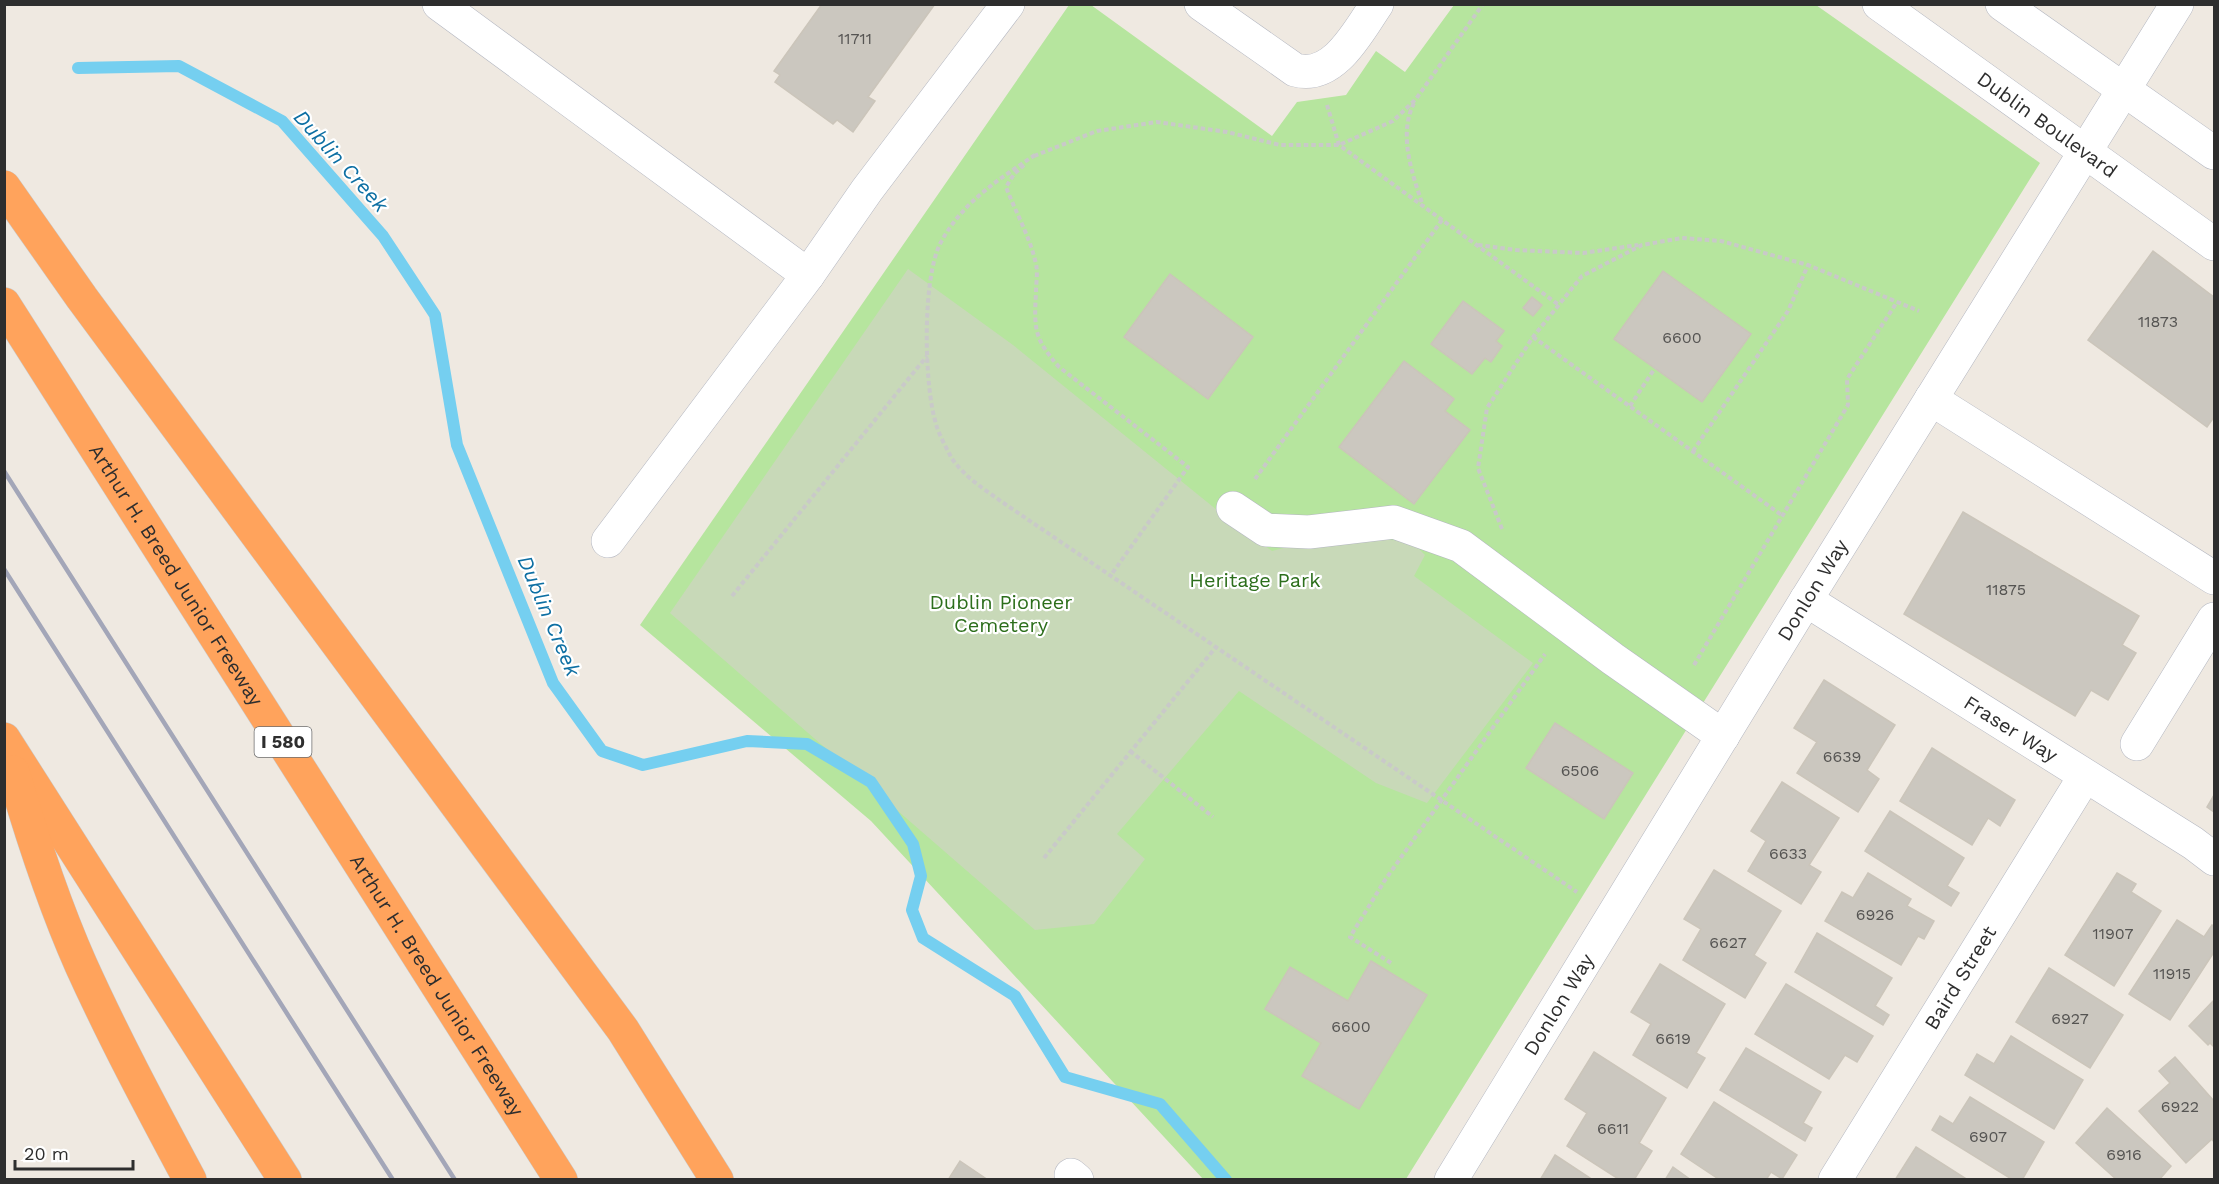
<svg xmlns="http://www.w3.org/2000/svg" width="2219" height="1184" viewBox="0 0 2219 1184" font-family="'Work Sans',sans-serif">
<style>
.green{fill:#b6e59e}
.cemetery{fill:#c8d9b8}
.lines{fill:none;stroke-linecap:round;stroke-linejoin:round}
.stream{stroke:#75cff0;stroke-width:12}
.building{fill:#cbc7bf;stroke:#cbc5ba;stroke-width:1.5}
.minor-casing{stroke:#b4b7c1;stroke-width:34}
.highway-casing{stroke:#c9c9c9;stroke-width:34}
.path{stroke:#c9c9c9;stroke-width:4;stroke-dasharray:4.5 3;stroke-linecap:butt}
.minor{stroke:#fff;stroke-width:33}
.highway{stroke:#ffa35c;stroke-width:33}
.rail{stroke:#a3a6b8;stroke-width:4.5}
.labels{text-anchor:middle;stroke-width:4.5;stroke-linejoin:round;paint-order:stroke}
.number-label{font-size:16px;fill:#555452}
.shield{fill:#fff;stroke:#6d6d6d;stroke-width:1.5}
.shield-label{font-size:18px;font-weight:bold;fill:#2e2e2e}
.street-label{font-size:20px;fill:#2e2e2e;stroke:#fff}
.park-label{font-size:20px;fill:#2c6e1b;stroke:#fff}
.water-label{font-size:21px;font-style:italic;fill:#0d6fa3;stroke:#fff}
</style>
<rect width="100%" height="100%" fill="#efe9e1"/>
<polygon class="green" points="1069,5 1091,5 1272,136 1297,102 1346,95 1376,51 1405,72 1454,5 1816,5 2040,163 1406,1179 1203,1179 871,821 640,625"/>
<polygon class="cemetery" points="908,269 1013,345 1233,523 1272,551 1325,537 1411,541 1425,555 1414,576 1533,663 1427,803 1376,783 1239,691 1117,834 1145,859 1094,924 1035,930 670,613"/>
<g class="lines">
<polyline class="stream" points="78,68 179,66 282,121 383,236 435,315 457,445 553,683 602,751 643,765 747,741 807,744 871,782 913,844 921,876 912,910 923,938 1015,996 1065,1077 1160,1104 1226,1180"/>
</g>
<g class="building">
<polygon points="822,4 935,4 868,97 875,101 853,132 837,120 833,124 775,82 780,75 774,71"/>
<polygon points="2153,251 2214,297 2214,417 2207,427 2088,340"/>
<polygon points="1663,271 1751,334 1702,402 1614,339"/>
<polygon points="1170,274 1253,337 1208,399 1124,337"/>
<polygon points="1532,297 1542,305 1533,316 1523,308"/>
<polygon points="1463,301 1504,331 1496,341 1502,346 1491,362 1485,358 1472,374 1431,344"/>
<polygon points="1404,361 1454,399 1445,411 1470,430 1414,504 1339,447"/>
<polygon points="1963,512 2139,616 2122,645 2136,653 2108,700 2091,690 2075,716 1904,614"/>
<polygon points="1824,680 1895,725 1867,770 1879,779 1858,812 1797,773 1817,742 1794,728"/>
<polygon points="1555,723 1633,773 1604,819 1526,768"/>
<polygon points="1932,748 2015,800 2000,826 1988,818 1972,845 1900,801"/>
<polygon points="1782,782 1839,818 1809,865 1821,872 1801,904 1748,871 1766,841 1751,831"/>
<polygon points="2214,795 2214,812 2207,807"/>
<polygon points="1890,811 1964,858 1947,886 1959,893 1951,906 1865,851"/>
<polygon points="1714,870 1781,911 1754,955 1766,963 1745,998 1683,960 1701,929 1684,919"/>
<polygon points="1868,873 1911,899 1907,906 1934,921 1924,939 1918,936 1901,965 1825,921 1842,892 1853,898"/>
<polygon points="2117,873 2136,884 2131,892 2161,911 2114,986 2065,955"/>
<polygon points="2177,920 2204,937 2212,925 2214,926 2214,952 2170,1020 2129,994"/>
<polygon points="1817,933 1892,978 1875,1006 1889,1015 1883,1025 1795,972"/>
<polygon points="1371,961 1427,995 1359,1109 1302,1076 1321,1043 1265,1009 1290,967 1348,1001"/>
<polygon points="1660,964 1725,1004 1696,1053 1705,1058 1687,1088 1633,1055 1651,1024 1631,1012"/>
<polygon points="2049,968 2123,1015 2090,1068 2016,1022"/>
<polygon points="1786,984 1873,1036 1857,1062 1845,1055 1829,1079 1755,1034"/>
<polygon points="2214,1000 2214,1047 2210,1043 2208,1045 2189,1026"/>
<polygon points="2011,1036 2083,1080 2054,1129 1965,1075 1977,1054 1994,1064"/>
<polygon points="1746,1048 1821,1092 1803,1123 1812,1128 1805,1141 1720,1090"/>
<polygon points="1594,1052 1666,1098 1639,1143 1652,1151 1634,1180 1620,1180 1567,1146 1587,1113 1565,1099"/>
<polygon points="2175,1057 2214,1101 2214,1142 2212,1139 2186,1163 2139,1111 2170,1083 2159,1071"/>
<polygon points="1970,1097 2044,1142 2022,1180 2013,1180 1932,1130 1940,1116 1953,1124"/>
<polygon points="1714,1102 1797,1155 1782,1179 1771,1172 1766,1180 1720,1180 1681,1154"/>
<polygon points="2107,1108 2171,1166 2159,1180 2117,1180 2076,1143"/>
<polygon points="1916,1147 1968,1180 1895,1180"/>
<polygon points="1555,1155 1593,1180 1540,1180"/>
<polygon points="960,1161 988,1180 948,1180"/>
<polygon points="1673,1167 1691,1180 1665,1180"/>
</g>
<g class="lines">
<g class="minor-casing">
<g id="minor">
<polyline points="439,4 808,275"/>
<path d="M1201 4 1295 70C1334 81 1359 30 1377 4"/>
<path id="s1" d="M1879 4 2214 244"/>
<polyline points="2002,4 2214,153"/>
<polyline points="1931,399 2214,578"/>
<polyline points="1233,508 1266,530 1309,532 1394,522 1461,546 1613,659 1723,736"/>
<polyline points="608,541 808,275 867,190 1008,4"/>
<path id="s2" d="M1806 600 2193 843 2214 859"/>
<polyline points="2137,744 2214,619"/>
<polyline points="1071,1175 1077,1180"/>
<path id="s3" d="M1451 1180 1806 600 2177 4"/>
<path id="s4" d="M1835 1180 2085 776"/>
</g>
</g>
<g class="highway-casing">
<g id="highway">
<polyline points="4,187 82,298 623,1030 717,1180"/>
<path id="s5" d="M4 304 561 1180"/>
<polyline points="4,739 285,1180"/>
<path d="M13 772C32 837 53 902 81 965 114 1038 152 1109 190 1180"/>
</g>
</g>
<g class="path">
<path d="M1414 103C1398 135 1412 173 1423 206"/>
<polyline points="1327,105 1339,145 1559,305"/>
<path d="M1035 155C999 179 961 203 940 244 922 281 924 385 936 424 939 435 946 447 951 457 963 476 984 489 1002 502L1577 892"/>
<polyline points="1034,156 1097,131 1157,122 1227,132 1280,145 1339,145 1393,121 1416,99 1483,4"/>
<path d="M1024 165 1014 174 1006 187C1016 213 1030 237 1036 264 1038 273 1036 283 1036 292 1034 330 1034 338 1059 367L1188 467 1111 575"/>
<polyline points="1478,245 1516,250 1583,253 1638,245"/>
<polyline points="1533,337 1783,516"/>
<polyline points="1630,406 1655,368"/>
<polyline points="1693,451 1788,311 1808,265"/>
<polyline points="1255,479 1442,220"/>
<polyline points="1502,529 1478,468 1487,408 1533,337 1582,276 1642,245 1682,238 1721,241 1808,265 1919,311"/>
<polyline points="732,596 927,356"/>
<polyline points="1694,665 1848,405 1847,379 1897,302"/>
<polyline points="1130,751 1213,817"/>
<polyline points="1044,858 1216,647"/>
<polyline points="1391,963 1350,937 1385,880 1545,654"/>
</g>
<use href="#minor" class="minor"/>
<use href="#highway" class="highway"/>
<g class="rail">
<polyline points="4,471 455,1180"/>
<polyline points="4,569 393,1180"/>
</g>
</g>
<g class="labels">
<g class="number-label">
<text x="855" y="44">11711</text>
<text x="2158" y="327">11873</text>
<text x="1682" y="343">6600</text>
<text x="2006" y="595">11875</text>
<text x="1842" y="762">6639</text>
<text x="1580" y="776">6506</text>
<text x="1788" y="859">6633</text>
<text x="1875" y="920">6926</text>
<text x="2113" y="939">11907</text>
<text x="1728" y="948">6627</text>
<text x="2172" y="979">11915</text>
<text x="2070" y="1024">6927</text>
<text x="1351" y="1032">6600</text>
<text x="1673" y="1044">6619</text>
<text x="2180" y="1112">6922</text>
<text x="1613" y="1134">6611</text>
<text x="1988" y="1142">6907</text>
<text x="2124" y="1160">6916</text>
</g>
<rect class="shield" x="254.5" y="727" width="57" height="30" rx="4.5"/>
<g class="shield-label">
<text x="283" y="748">I 580</text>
</g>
<g class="street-label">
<text dy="7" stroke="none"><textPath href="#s1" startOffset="207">Dublin Boulevard</textPath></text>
<text dy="7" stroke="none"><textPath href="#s5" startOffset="321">Arthur H. Breed Junior Freeway</textPath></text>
<text dy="7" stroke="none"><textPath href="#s3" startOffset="692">Donlon Way</textPath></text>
<text dy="7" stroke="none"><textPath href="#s2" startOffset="242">Fraser Way</textPath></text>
<text dy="7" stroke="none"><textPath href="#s4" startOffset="238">Baird Street</textPath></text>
<text dy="7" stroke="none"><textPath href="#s5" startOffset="807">Arthur H. Breed Junior Freeway</textPath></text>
<text dy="7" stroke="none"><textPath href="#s3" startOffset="206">Donlon Way</textPath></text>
</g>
<g class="park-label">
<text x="1255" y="587">Heritage Park</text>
<text x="1001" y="609">Dublin Pioneer<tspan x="1001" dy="23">Cemetery</tspan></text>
</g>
<g class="water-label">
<text transform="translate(341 161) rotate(48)" y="7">Dublin Creek</text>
<text transform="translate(549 616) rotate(67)" y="7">Dublin Creek</text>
</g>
</g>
<rect width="2219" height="1184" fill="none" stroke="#2e2e2e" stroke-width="12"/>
<path d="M15 1160v9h118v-9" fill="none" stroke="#2e2e2e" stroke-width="3"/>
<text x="24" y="1160" font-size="18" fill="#2e2e2e" stroke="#ffffff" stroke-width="4.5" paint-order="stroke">20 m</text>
</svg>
